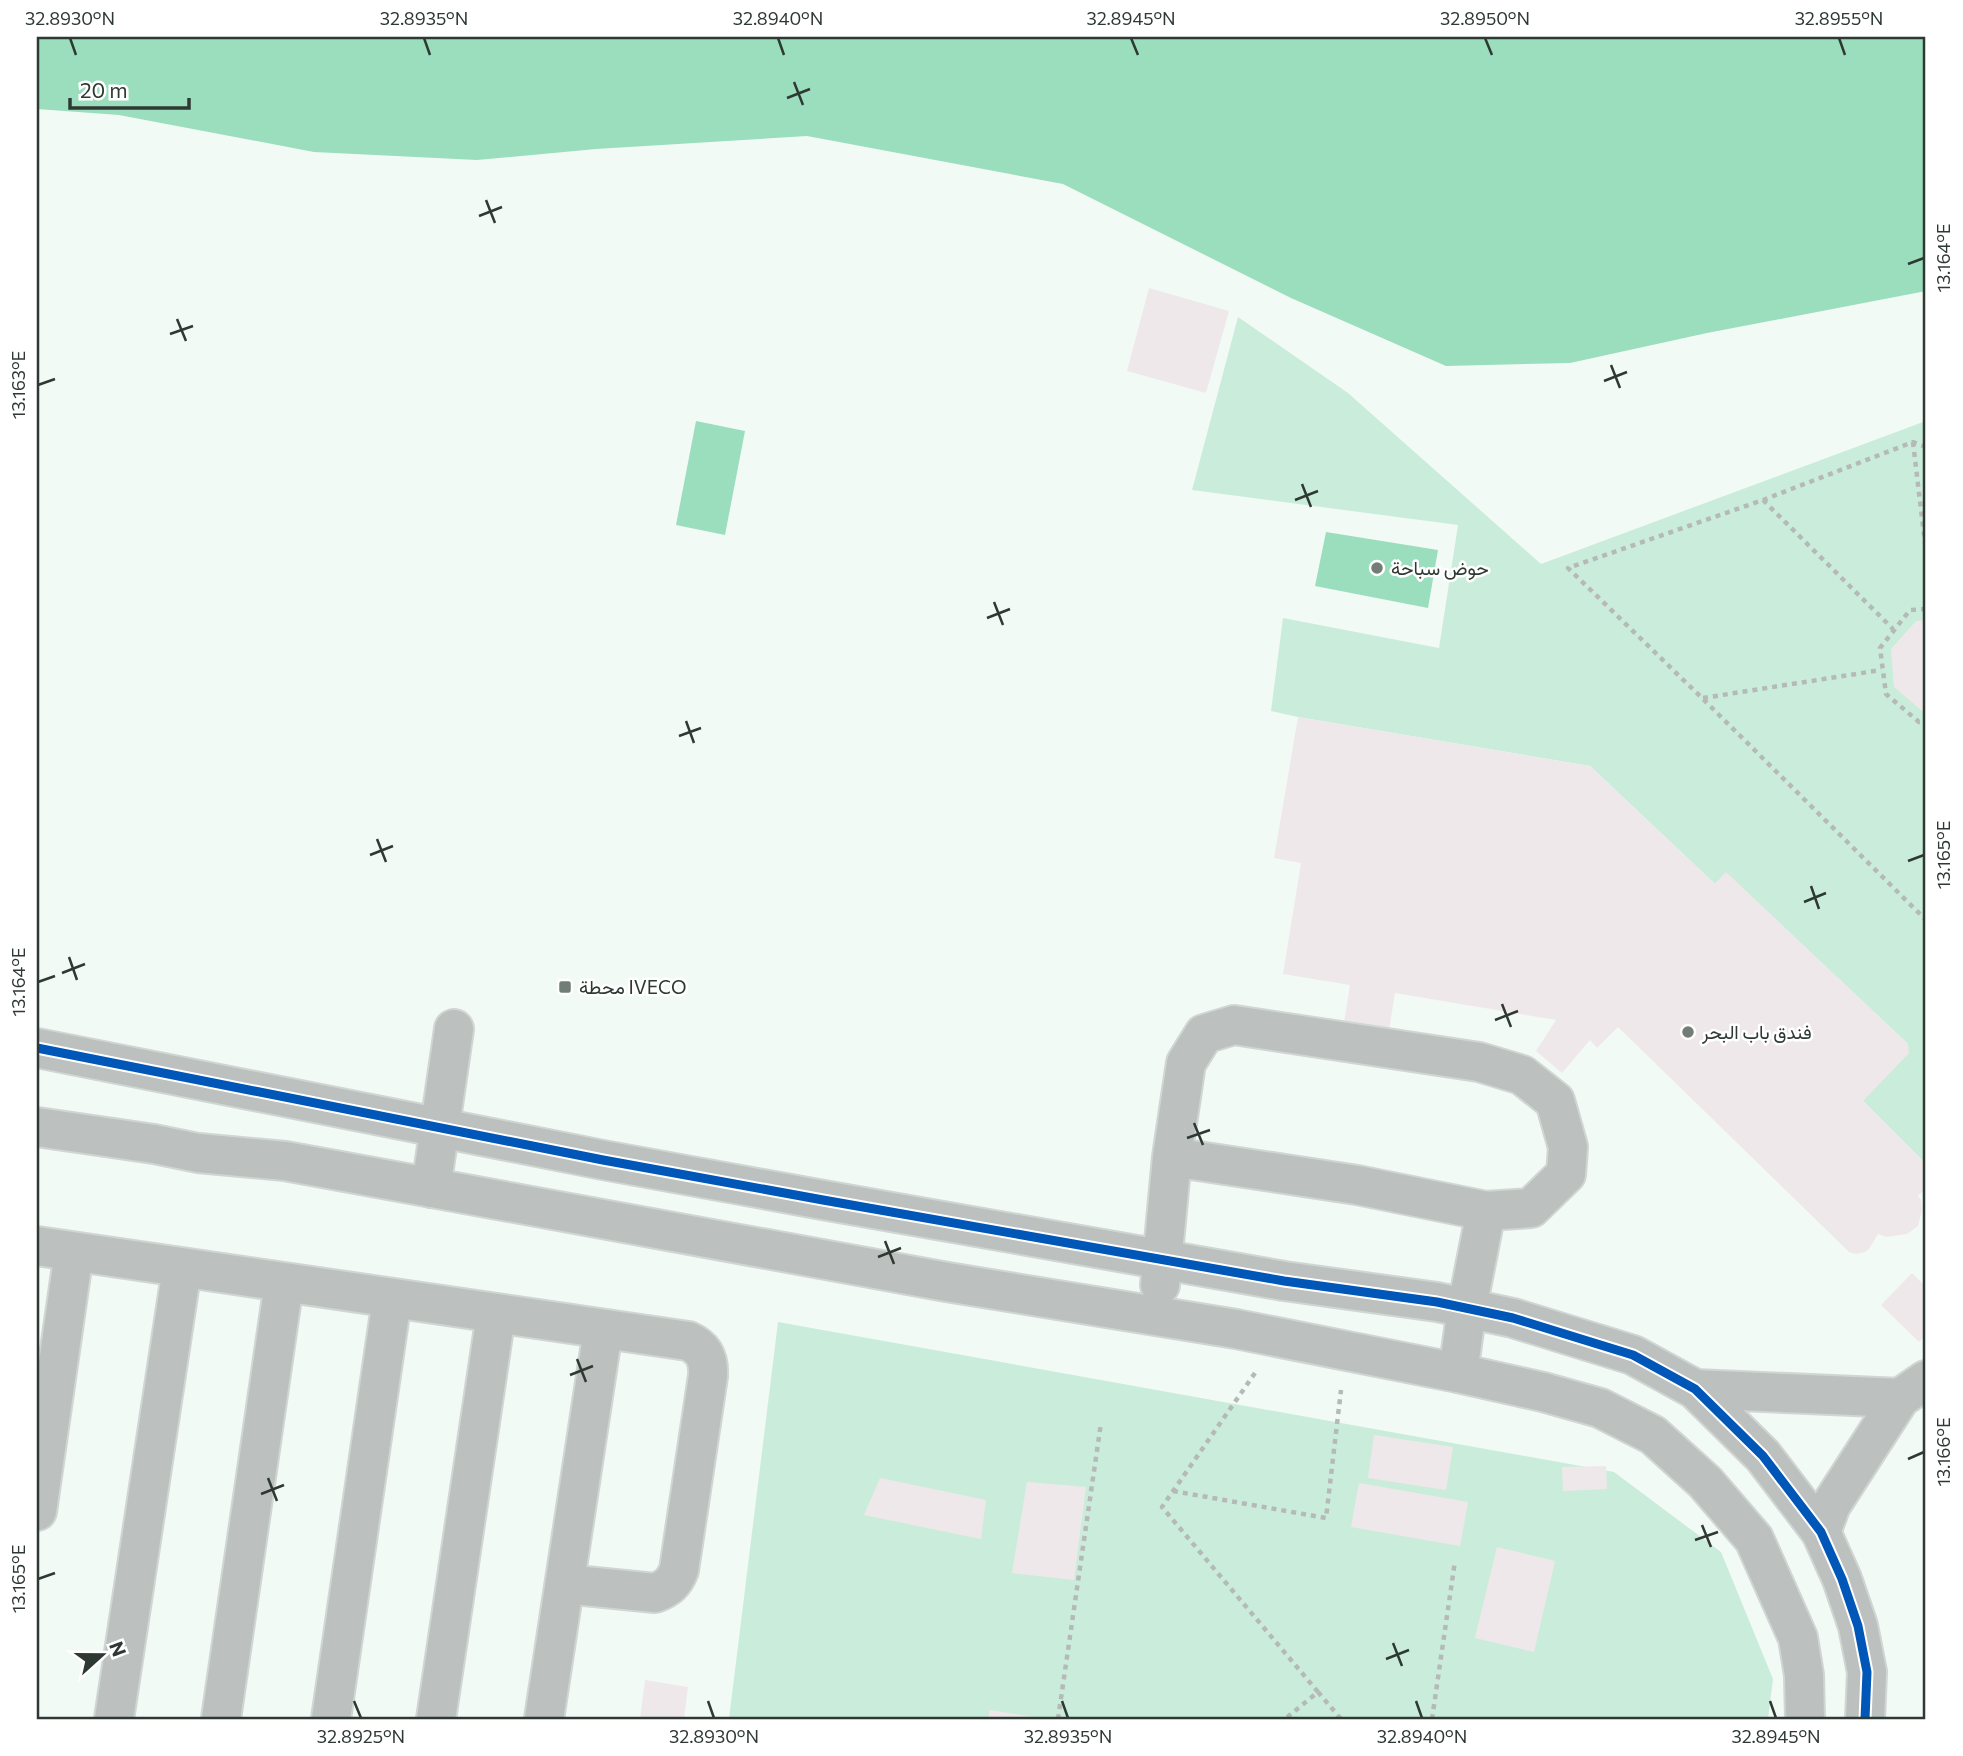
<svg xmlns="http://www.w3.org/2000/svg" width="1963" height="1756" viewBox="0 0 1963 1756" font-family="Commissioner,Vazirmatn,sans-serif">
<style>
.green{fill:#caeddb}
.water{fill:#9adebe}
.building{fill:#efe8eb}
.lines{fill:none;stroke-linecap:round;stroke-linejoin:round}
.minor-casing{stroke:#d0d6d3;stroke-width:42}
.path{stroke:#b5b9b7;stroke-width:4.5;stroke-dasharray:5 5;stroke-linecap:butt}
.minor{stroke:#bcc0be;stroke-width:38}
.cycleway-casing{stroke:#fff;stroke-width:13}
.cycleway{stroke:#0057b8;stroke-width:9}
.ticks{fill:none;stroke:#2f3934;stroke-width:2.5}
.poi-dot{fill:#737d78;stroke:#fff;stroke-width:2.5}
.labels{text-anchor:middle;stroke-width:5;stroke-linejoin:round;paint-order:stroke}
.poi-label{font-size:19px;fill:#2f3934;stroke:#fff;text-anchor:start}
.neatline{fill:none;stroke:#2f3934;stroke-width:2.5}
.ticks-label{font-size:18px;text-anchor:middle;fill:#2f3934}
</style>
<rect width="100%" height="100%" fill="#f2faf6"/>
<g class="green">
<polygon points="1238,317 1348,393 1541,564 1923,422 1926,423 1926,1164 1863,1101 1908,1044 1726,873 1715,884 1590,766 1298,717 1271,711 1283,618 1439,648 1458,525 1192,490"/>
<polygon points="778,1322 1614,1472 1721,1552 1773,1679 1768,1719 729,1719"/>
</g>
<g class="water">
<polygon points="37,37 1926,37 1926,291 1707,333 1570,363 1446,366 1291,298 1063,184 807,136 596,149 477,160 314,152 119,115 37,109"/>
<polygon points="696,421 745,431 725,535 676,525"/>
<polygon points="1326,532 1438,550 1428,608 1315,586"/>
</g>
<g class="building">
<polygon points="1149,288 1229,311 1206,393 1127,371"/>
<polygon points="1926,620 1926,711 1922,711 1894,687 1891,649 1916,621"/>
<polygon points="1298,717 1590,766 1715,884 1726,872 1908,1044 1909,1053 1863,1101 1926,1164 1926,1188 1918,1196 1921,1200 1922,1210 1918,1226 1907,1234 1886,1237 1878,1234 1869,1249 1865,1252 1856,1254 1849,1252 1618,1027 1597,1048 1590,1040 1562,1073 1536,1051 1556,1020 1395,993 1389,1030 1344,1023 1350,985 1283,974 1301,863 1274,858"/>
<polygon points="1912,1273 1926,1287 1926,1335 1919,1342 1881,1305"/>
<polygon points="1374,1435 1453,1447 1446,1490 1368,1478"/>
<polygon points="1606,1466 1607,1489 1563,1491 1562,1467"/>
<polygon points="880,1478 986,1500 981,1539 864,1515"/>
<polygon points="1027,1482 1086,1487 1074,1580 1012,1573"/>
<polygon points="1359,1483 1468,1502 1460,1546 1351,1527"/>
<polygon points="1497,1547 1555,1561 1534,1652 1475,1638"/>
<polygon points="645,1680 688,1687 684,1719 640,1719"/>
<polygon points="990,1710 1039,1718 1039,1719 988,1719"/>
</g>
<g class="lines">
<g class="minor-casing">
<g id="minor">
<polyline points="37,1048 603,1160 823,1200 1284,1281 1437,1302 1513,1318 1633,1355 1695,1389 1763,1456 1821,1532 1842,1579 1858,1626 1867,1672 1865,1719"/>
<polyline points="37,1127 154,1144 198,1153 285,1161 947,1282 1236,1329 1458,1373 1543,1392 1600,1408 1653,1435 1705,1482 1754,1539 1798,1638 1804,1675 1805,1719"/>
<polyline points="431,1188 454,1029"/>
<path d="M37 1246 688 1341C704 1348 709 1359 708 1376L679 1570C674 1583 668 1588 655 1593L565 1584"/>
<polyline points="1160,1285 1172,1157 1186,1063 1204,1034 1234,1025 1479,1062 1522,1075 1555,1101 1568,1147 1566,1174 1531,1208 1486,1211 1357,1185 1172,1157"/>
<polyline points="1458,1373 1467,1308 1486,1211"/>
<polyline points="1695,1389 1900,1398"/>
<polyline points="37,1511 74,1252"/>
<polyline points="1821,1532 1831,1505 1900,1398 1926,1380"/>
<polyline points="114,1719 182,1268"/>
<polyline points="221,1719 284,1283"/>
<polyline points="331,1719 392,1299"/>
<polyline points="436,1719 496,1314"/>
<polyline points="544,1719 603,1330"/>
</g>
</g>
<g class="path">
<polyline points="1913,442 1926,552"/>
<polyline points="1926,447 1913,442 1763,500 1568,568 1703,699 1926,920"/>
<polyline points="1763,500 1893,629"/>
<polyline points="1926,609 1910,610 1880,648 1886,694 1919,722 1926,722"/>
<polyline points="1703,698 1881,670"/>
<polyline points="1255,1373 1162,1507 1318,1692 1285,1719"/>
<polyline points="1173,1491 1326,1518 1341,1390"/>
<polyline points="1318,1692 1341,1719"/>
<polyline points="1058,1719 1101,1423"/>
<polyline points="1432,1719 1455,1561"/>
</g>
<use href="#minor" class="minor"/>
<g class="cycleway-casing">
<polyline id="cycleway" points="37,1048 603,1160 823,1200 1284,1281 1437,1302 1513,1318 1633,1355 1695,1389 1763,1456 1821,1532 1842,1579 1858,1626 1867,1672 1865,1719"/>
</g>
<use href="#cycleway" class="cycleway"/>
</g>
<path class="ticks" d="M70 38 76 55M424 38 430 55M778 38 784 55M1131 38 1138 55M1485 38 1492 55M1839 38 1845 55M794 82 803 105M787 98 810 89M486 200 495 223M479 216 502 207M1908 264 1924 258M177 319 186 341M170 334 193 326M1611 365 1620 388M1604 381 1627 372M38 385 55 379M1302 484 1311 507M1295 500 1318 491M994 602 1003 625M987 618 1010 609M686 721 694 743M679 736 701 728M377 839 386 862M370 855 393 846M1908 861 1924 855M1811 886 1819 909M1804 902 1826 893M69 957 77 980M62 973 85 964M38 982 55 976M1502 1004 1511 1027M1495 1020 1518 1011M1194 1123 1203 1145M1187 1138 1210 1130M885 1241 894 1264M878 1257 901 1248M577 1359 586 1382M570 1375 593 1366M1908 1459 1924 1452M268 1478 277 1501M261 1494 284 1485M1702 1525 1711 1547M1695 1540 1718 1532M38 1579 55 1573M1393 1643 1402 1666M1386 1659 1409 1650M354 1701 361 1718M708 1701 714 1718M1062 1701 1068 1718M1416 1701 1422 1718M1770 1701 1776 1718"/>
<g class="poi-dot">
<circle cx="1377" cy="568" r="7"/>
<rect x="558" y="980" width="14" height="14" rx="3.5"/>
<circle cx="1688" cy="1032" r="7"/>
</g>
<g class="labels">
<g class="poi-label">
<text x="1391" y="575">حوض سباحة</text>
<text x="579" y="994">محطة IVECO</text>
<text x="1702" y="1039">فندق باب البحر</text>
</g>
</g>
<rect width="1963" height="1756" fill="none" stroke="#ffffff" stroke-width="77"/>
<g transform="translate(102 1655) rotate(69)" stroke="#ffffff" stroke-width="5" paint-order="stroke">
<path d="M0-5L12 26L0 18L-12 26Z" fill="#2f3934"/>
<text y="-10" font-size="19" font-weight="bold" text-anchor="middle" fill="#2f3934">N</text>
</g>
<path d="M70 98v10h119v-10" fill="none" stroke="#2f3934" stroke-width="3.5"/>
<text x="80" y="98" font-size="21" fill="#2f3934" stroke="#ffffff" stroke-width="5" paint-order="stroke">20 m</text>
<rect x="38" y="38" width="1886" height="1680" class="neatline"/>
<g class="ticks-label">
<text x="70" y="25">32.8930°N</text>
<text x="424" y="25">32.8935°N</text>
<text x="778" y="25">32.8940°N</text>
<text x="1131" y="25">32.8945°N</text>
<text x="1485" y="25">32.8950°N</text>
<text x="1839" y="25">32.8955°N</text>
<text transform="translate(1944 258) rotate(-90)" y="6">13.164°E</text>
<text transform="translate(19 385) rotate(-90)" y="6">13.163°E</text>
<text transform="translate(1944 855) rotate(-90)" y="6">13.165°E</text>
<text transform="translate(19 982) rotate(-90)" y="6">13.164°E</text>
<text transform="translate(1944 1452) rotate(-90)" y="6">13.166°E</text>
<text transform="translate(19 1579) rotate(-90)" y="6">13.165°E</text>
<text x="361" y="1743">32.8925°N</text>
<text x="714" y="1743">32.8930°N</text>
<text x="1068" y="1743">32.8935°N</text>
<text x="1422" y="1743">32.8940°N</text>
<text x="1776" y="1743">32.8945°N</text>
</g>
</svg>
